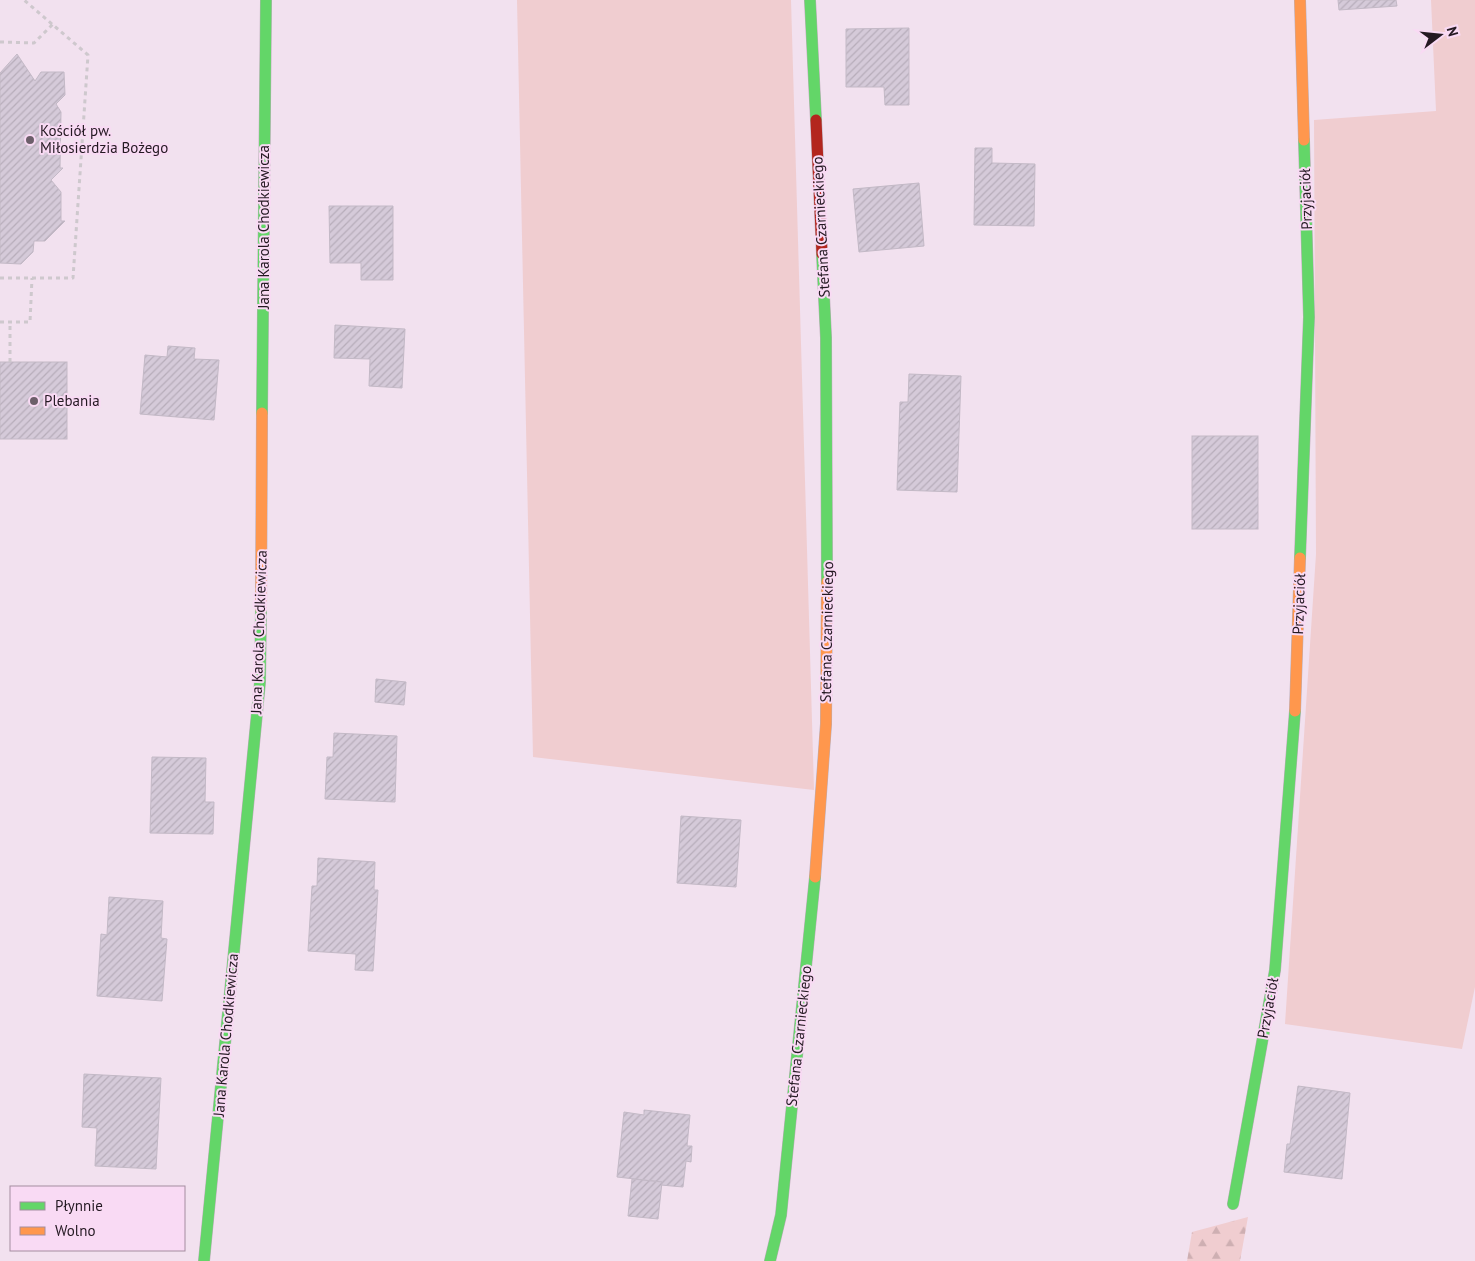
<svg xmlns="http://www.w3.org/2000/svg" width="1475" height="1261" viewBox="0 0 1475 1261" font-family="'PT Sans',sans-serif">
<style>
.green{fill:#f0cdd0}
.forest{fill:url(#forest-firs)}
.building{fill:url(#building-hatch);stroke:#c3b9c6}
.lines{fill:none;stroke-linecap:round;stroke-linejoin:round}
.fast-casing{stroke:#baadb8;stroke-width:12}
.slow-casing{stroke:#baadb8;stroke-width:12}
.jam-casing{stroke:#baadb8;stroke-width:12}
.path{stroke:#cec8cd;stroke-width:3;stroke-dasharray:4 4;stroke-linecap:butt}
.fast{stroke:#63d668;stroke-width:11}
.slow{stroke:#ff974d;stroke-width:11}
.jam{stroke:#b3261e;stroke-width:11}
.poi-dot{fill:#6c5f6a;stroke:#f9daf4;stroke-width:2}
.labels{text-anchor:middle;stroke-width:4;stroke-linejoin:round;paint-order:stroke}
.poi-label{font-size:15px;fill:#241922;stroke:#f9daf4;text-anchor:start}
.street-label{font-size:15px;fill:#241922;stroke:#f9daf4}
</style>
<defs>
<pattern id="forest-firs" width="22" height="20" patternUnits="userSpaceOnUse" patternTransform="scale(1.25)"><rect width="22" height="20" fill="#f0cdd0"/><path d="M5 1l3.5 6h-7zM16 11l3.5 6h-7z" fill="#ceafb2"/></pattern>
<pattern id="building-hatch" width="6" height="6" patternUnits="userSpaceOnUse" patternTransform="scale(1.25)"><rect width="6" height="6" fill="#d5cad9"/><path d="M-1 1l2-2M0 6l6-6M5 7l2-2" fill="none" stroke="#b7adba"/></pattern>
</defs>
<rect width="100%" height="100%" fill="#f2e1ef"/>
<g class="green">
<polygon points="517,0 791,0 814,790 533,757"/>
<polygon points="1431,0 1475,0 1475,987 1462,1049 1285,1024 1316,554 1314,120 1436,111"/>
</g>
<polygon class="forest" points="1248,1217 1240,1261 1187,1261 1192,1232"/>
<g class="building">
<polygon points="1338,0 1396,0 1397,6 1339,10"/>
<polygon points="909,28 909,105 885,105 884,87 846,87 846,29"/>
<polygon points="17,54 35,81 41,72 64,72 65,95 56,104 61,112 60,168 63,168 51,180 61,192 61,221 65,221 45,241 34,241 33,252 21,264 0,263 0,73"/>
<polygon points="975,148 992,148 992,163 1035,164 1034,226 974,225"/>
<polygon points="919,183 924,246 859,252 853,189"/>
<polygon points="329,206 393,206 393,280 361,280 361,263 330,263"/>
<polygon points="335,325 405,329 402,388 369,386 370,359 334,358"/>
<polygon points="168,346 195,348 194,359 219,360 214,420 140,414 145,355 167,357"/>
<rect x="0" y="362" width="67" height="77"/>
<polygon points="909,374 961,376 957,492 897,490 900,402 908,402"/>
<rect x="1192" y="436" width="66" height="93"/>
<polygon points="376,679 406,682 404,705 375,702"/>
<polygon points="334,733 397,736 395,802 325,799 327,757 333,757"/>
<polygon points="152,757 206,758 205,802 214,802 213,834 150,833"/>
<polygon points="681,816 741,820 736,887 677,883"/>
<polygon points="318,858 375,862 374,890 378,890 373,971 355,970 356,954 308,951 312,886 317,886"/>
<polygon points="109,897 163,901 161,938 167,939 162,1001 97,996 101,934 107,935"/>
<polygon points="84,1074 161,1078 156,1169 95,1166 97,1128 82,1127"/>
<polygon points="1298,1086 1350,1093 1342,1179 1284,1172 1287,1144 1290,1144"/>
<polygon points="644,1110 690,1115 687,1146 692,1146 691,1162 686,1161 683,1187 661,1185 662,1182 617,1177 624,1112 644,1115"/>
<polygon points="632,1179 662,1182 658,1219 628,1216"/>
</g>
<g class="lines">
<g class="fast-casing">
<g id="fast">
<polyline points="810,0 816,120"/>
<polyline points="822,254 826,338 827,582"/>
<polyline points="262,413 266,0"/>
<polyline points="1300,558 1309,317 1304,140"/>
<polyline points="1233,1204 1275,970 1295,711"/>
<polyline points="204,1261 260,682 261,609"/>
<polyline points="770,1261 781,1215 815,877"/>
</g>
</g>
<g class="slow-casing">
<g id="slow">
<polyline points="1300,0 1304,140"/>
<polyline points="261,609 262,413"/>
<polyline points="1295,711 1300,558"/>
<polyline points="815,877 826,724 827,582"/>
</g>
</g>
<g class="jam-casing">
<polyline id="jam" points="816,120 822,254"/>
</g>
<g class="path">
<polyline points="0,42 34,43 53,24"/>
<polyline points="0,278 73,278 88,55 24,0"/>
<polyline points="0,322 30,322 32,278"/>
<polyline points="10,362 10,322"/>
</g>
<use href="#fast" class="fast"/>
<use href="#slow" class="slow"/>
<use href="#jam" class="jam"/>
</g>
<g class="poi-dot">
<circle cx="30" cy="140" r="5"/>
<circle cx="34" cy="401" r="5"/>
</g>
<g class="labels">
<g class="poi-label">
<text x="40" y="136">Kościół pw.<tspan x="40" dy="17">Miłosierdzia Bożego</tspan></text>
<text x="44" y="406">Plebania</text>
</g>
<g class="street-label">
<text transform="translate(1306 199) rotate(-92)" y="5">Przyjaciół</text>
<text transform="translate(264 227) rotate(-90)" y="5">Jana Karola Chodkiewicza</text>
<text transform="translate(821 227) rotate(-93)" y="5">Stefana Czarnieckiego</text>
<text transform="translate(1299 604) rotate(-88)" y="5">Przyjaciół</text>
<text transform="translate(259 632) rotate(-88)" y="5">Jana Karola Chodkiewicza</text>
<text transform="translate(827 632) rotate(-89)" y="5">Stefana Czarnieckiego</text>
<text transform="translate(1268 1008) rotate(-80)" y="5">Przyjaciół</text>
<text transform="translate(226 1035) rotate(-85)" y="5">Jana Karola Chodkiewicza</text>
<text transform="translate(799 1036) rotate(-84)" y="5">Stefana Czarnieckiego</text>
</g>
</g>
<rect x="10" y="1186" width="175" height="65" fill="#f9daf4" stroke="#a48da0"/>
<rect x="20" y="1202" width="25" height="8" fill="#63d668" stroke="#a48da0"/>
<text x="55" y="1211" font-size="15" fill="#241922">Płynnie</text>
<rect x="20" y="1227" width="25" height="8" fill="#ff974d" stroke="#a48da0"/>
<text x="55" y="1236" font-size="15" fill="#241922">Wolno</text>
<g transform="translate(1440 35) rotate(74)" stroke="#f9daf4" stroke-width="4" paint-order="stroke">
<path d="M0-4L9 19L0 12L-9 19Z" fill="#241922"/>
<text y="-8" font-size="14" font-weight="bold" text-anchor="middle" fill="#241922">N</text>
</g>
</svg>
